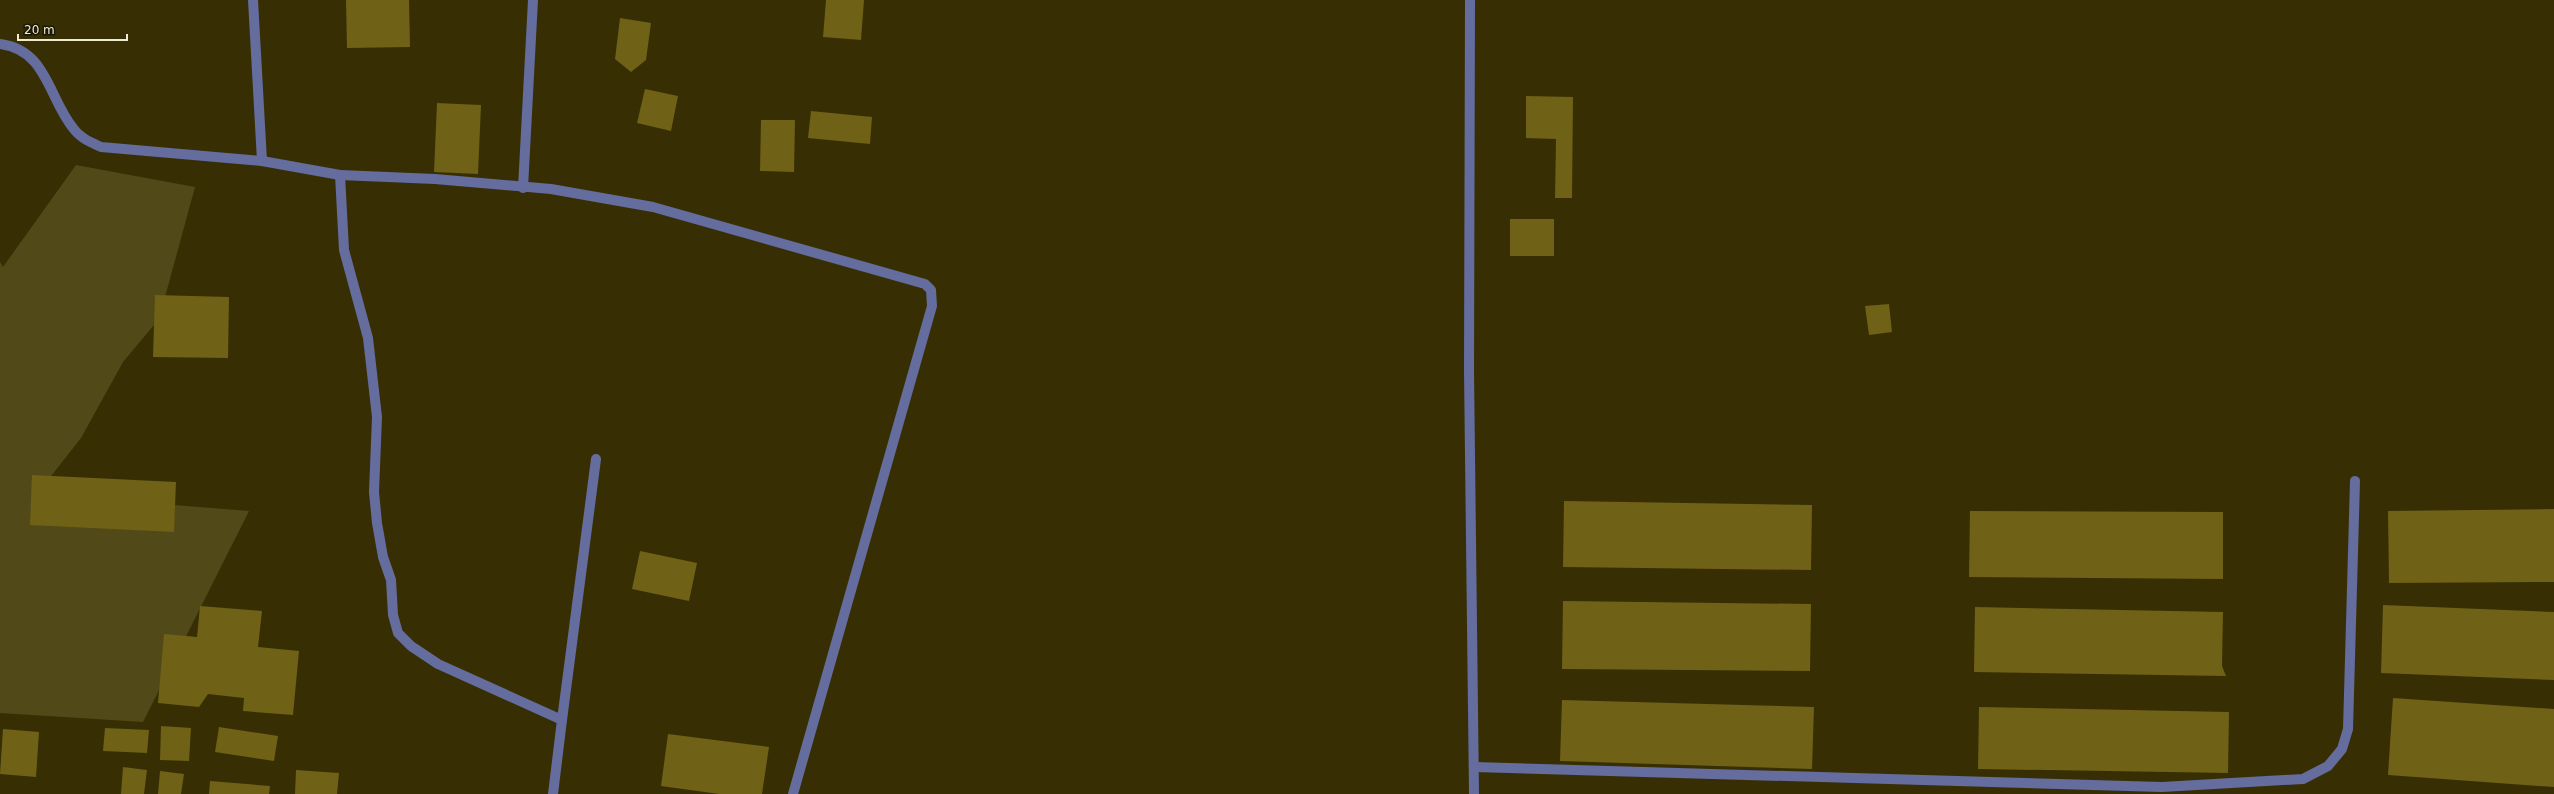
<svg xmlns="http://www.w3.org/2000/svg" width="2554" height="794" viewBox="0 0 2554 794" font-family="'DejaVu Sans',sans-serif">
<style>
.green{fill:#524919}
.building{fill:#6f6116}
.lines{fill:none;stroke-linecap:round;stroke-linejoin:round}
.service{stroke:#656c9e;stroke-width:10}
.minor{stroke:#656c9e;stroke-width:10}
</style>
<rect width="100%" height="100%" fill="#372f03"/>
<polygon class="green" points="76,165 195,187 159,319 123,362 81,438 37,494 249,511 143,722 0,713 0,262 3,267"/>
<g class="building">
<polygon points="346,0 409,0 410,47 347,48"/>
<polygon points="826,0 864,0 861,40 823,37"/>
<polygon points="620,18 651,23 646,60 631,72 615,59"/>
<polygon points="645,89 678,96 671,131 637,123"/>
<polygon points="1526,96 1573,97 1572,198 1555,198 1556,139 1526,138"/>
<polygon points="437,103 481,105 478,174 434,172"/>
<polygon points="811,111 872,117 870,144 808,138"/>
<polygon points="761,120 795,120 794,172 760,171"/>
<rect x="1510" y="219" width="44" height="37"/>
<polygon points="155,295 229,297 228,358 153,357"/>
<polygon points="1889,304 1892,332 1869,335 1865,306"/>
<polygon points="32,475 176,482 174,532 30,525"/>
<polygon points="1564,501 1812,505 1811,570 1563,567"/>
<polygon points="2554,509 2554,582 2389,583 2388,511"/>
<polygon points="1970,511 2223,512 2223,579 1969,577"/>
<polygon points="640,551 697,563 689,601 632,589"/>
<polygon points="1563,601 1811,604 1810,671 1562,669"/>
<polygon points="2383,605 2554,612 2554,680 2381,673"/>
<polygon points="200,606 262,611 258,647 299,651 293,715 243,711 244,698 208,694 199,707 158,703 164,634 197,637"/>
<polygon points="1975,607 2223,612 2222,666 2226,676 1974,672"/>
<polygon points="2393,698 2554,709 2554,787 2388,775"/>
<polygon points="1562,700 1814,707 1812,769 1560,761"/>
<polygon points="1979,707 2229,712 2228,773 1978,769"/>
<polygon points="161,726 191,728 189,761 160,760"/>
<polygon points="219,727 278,736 274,761 215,752"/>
<polygon points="105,728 149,730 147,753 103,751"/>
<polygon points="3,729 39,732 36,777 0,774"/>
<polygon points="668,734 769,747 762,794 719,794 661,786"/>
<polygon points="123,767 147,770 144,794 121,794"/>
<polygon points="296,770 339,773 337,794 295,794"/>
<polygon points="160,771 184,774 181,794 158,794"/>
<polygon points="210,781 270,786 269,794 209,794"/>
</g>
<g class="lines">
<polyline class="service" points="1474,767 2162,787 2303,779 2328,766 2342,749 2348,729 2355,481"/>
<g class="minor">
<polyline points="253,0 262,161"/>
<polyline points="1470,0 1469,371 1474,794"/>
<path d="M0 44C47 50 48 97 73 128 80 138 90 142 101 147L262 161 340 175"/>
<polyline points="523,188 533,0"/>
<polyline points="562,720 596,459"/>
<polyline points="553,794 562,720 438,664 411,646 398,633 393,615 391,580 383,557 377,523 374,492 377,417 368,338 344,250 340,175 435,179 551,189 653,207 925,284 931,290 932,306 793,794"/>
</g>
</g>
<path d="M18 34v6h109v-6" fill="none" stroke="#eeead4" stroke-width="2"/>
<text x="24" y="34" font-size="12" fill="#eeead4" stroke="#1b1707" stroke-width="3" paint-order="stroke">20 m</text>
</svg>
